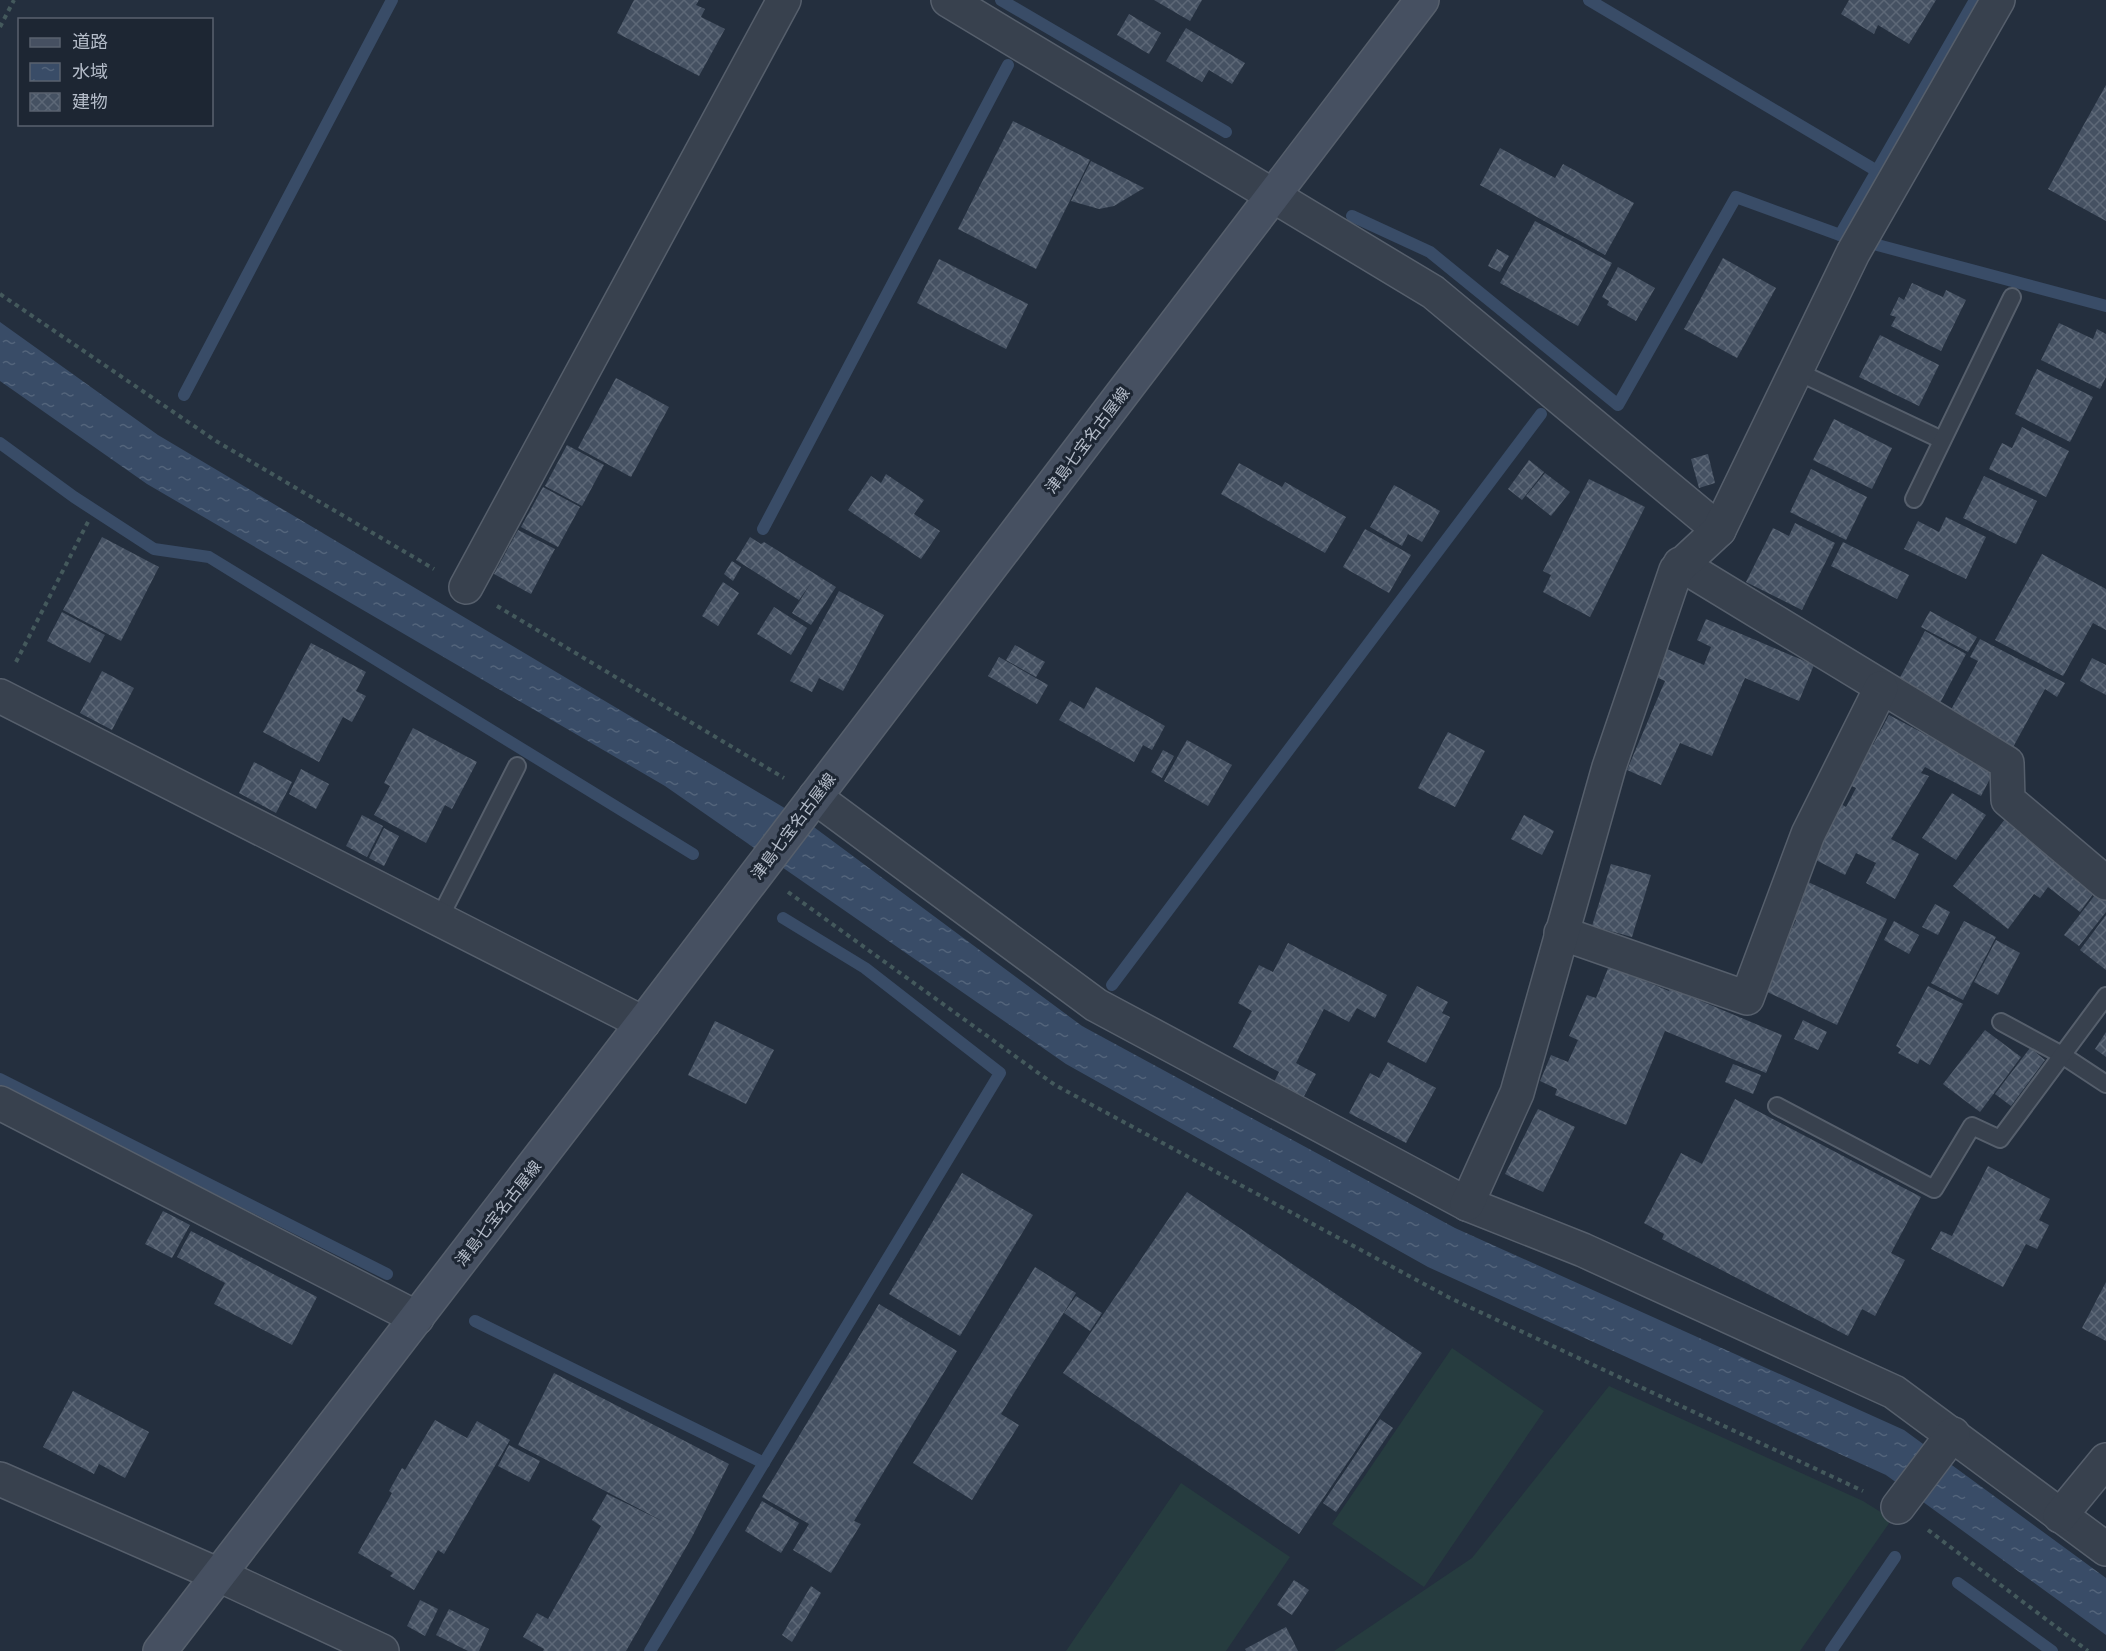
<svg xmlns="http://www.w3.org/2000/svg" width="2106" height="1651" viewBox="0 0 2106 1651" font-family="Arial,'Noto Sans JP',sans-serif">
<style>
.grass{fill:#263c3f}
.water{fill:url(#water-ripples)}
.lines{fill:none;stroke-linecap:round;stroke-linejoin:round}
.stream{stroke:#394c67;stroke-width:12}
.building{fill:url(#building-cross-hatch)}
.service-casing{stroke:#565f6c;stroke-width:20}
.minor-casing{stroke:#565f6c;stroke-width:36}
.tertiary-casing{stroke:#565f6c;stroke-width:36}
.secondary-casing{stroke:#565f6c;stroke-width:36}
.path{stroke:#44595c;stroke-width:4;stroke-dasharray:4.5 4.5;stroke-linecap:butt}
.service{stroke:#38414e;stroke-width:16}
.minor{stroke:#38414e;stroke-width:33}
.tertiary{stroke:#38414e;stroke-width:33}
.secondary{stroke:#465061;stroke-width:33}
.labels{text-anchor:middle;stroke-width:6;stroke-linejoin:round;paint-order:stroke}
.street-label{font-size:16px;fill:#b4bcc9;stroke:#1d2633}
</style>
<defs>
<pattern id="water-ripples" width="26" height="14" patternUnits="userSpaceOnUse" patternTransform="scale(1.5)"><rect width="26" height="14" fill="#394c67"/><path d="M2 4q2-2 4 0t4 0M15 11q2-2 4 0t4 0" fill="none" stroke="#53647b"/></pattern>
<pattern id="building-cross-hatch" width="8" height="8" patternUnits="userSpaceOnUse" patternTransform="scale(1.5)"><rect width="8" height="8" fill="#455162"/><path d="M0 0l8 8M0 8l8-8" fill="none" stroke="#5d6877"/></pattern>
</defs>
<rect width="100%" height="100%" fill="#242f3e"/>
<g class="grass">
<polygon points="1452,1348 1544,1411 1424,1587 1332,1524"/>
<polygon points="1609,1386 1863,1501 1892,1519 1800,1651 1334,1651 1472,1558"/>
<polygon points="1181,1483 1290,1557 1226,1651 1066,1651"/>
</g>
<polygon class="water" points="0,322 158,435 803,819 1082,1026 1455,1228 1904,1430 2106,1578 2106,1635 1886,1475 1428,1267 1066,1064 665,786 147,484 0,381"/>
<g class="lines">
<g class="stream">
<polyline points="1001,0 1226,132"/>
<polyline points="1589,0 1877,171"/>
<polyline points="1352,216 1430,252 1618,405 1736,197 1840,235 2106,306"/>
<polyline points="1840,235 1975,0"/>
<polyline points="184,395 392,0"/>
<polyline points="0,443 74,497 154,549 209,557 693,854"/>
<polyline points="763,529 1008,65"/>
<polyline points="1112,985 1541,414"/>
<polyline points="0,1079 387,1274"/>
<polyline points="475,1321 764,1463"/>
<polyline points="1958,1583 2052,1651"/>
<polyline points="650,1651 1000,1073 865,968 783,918"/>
<polyline points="1831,1651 1895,1557"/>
</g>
</g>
<g class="building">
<polygon points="634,0 699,0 696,5 705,9 701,17 725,29 699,76 617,33"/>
<polygon points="1154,0 1202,0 1190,21"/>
<polygon points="1849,0 1936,0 1909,44 1878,25 1874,34 1841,14"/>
<polygon points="1129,14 1161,33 1149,54 1117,35"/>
<polygon points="1186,28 1245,63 1232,84 1209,70 1202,82 1166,61"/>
<polygon points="2106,85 2106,221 2048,189"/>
<polygon points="1013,121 1090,160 1036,269 958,229"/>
<polygon points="1500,148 1555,178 1563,164 1634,203 1605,255 1480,185"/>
<polygon points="1091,161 1144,188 1114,206 1099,209 1071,201"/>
<polygon points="1535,221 1612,263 1578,326 1500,283"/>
<polygon points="1497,249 1509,256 1500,272 1488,266"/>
<polygon points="1723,258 1776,288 1737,358 1684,329"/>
<polygon points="939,259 1028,304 1006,349 917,303"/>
<polygon points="1618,267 1655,288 1636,321 1607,305 1609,301 1602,297"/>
<polygon points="1912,283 1943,297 1946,290 1966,300 1941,351 1891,326 1896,317 1890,315 1899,297 1904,300"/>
<polygon points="2059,323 2093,339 2097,329 2106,334 2106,377 2100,389 2041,360"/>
<polygon points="1880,335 1939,365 1919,406 1859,377"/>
<polygon points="2037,369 2093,397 2070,442 2015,414"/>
<polygon points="616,378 669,407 631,477 578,448"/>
<polygon points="1834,419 1892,448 1872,489 1813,460"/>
<polygon points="2022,427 2069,451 2046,497 1989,469 2002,443 2012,448"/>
<polygon points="567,445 604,465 582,506 545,486"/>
<polygon points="1708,454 1715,483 1699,488 1691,459"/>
<polygon points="1529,460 1544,472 1522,500 1508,489"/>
<polygon points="1239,463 1282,487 1285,482 1346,517 1325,553 1221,494"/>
<polygon points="1811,469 1867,497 1846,540 1790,512"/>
<polygon points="1545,473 1570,492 1551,516 1526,496"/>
<polygon points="886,474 924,500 914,514 940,531 921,559 848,510 871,476 881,483"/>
<polygon points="1984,476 2037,501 2016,544 1963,518"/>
<polygon points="1589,479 1645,507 1590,617 1543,592 1551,575 1543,571"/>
<polygon points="1394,485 1440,511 1422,542 1408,534 1402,546 1370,527"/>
<polygon points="543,487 580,507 558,547 521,527"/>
<polygon points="1946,517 1986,537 1966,579 1904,549 1918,521 1939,532"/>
<polygon points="1795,523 1835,543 1802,610 1746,582 1773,528 1789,536"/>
<polygon points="1365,529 1411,555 1389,593 1343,567"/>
<polygon points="518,530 555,549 531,594 494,574"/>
<polygon points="102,537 159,567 121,641 63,610"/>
<polygon points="750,537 761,544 764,542 836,587 811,625 792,613 811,583 799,600 736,560"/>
<polygon points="1843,542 1909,575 1897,599 1831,566"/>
<polygon points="2042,554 2106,589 2106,630 2093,623 2063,676 1995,640"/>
<polygon points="732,561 741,567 733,581 724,574"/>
<polygon points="723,582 739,593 718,626 702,616"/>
<polygon points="839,591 884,615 843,691 819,678 812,692 790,681"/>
<polygon points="774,607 807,628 791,655 757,634"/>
<polygon points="1930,611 1977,637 1968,652 1921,627"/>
<polygon points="62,612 105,635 90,663 47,641"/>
<polygon points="1706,619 1814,665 1799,701 1745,678 1712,756 1680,743 1661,785 1627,770 1665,681 1656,677 1667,649 1704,665 1711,647 1697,640"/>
<polygon points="1925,631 1966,654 1939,705 1897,683"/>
<polygon points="1980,639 2065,683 2057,697 2045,689 2012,749 1948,715 1978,661 1970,657"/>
<polygon points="311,643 366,672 356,691 366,696 352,722 343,717 319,762 263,732"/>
<polygon points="1015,645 1045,662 1036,677 1006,660"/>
<polygon points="999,657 1048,685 1037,704 988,676"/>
<polygon points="2092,658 2106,665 2106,695 2080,681"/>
<polygon points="102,671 134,688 112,730 80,713"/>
<polygon points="1096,687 1165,726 1152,750 1143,745 1134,762 1059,720 1070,701 1084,709"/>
<polygon points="1889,715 1994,771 1981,796 1925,767 1921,773 1929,776 1891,839 1919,854 1895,899 1866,883 1876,863 1856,853 1845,875 1812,858 1841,804 1846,807 1856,788 1847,784 1869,743 1873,745"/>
<polygon points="413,728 477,762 452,809 445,805 426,843 374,815 390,786 384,783"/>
<polygon points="1448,732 1485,751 1455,807 1418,788"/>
<polygon points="1187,740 1232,765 1208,806 1164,781"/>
<polygon points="1163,750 1174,756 1162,778 1151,772"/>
<polygon points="254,762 292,782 276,813 239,793"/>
<polygon points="301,769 329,784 316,809 289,794"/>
<polygon points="1952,793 1986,815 1956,860 1922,838"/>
<polygon points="362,815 383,826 367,857 346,846"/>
<polygon points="1524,815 1554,831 1542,855 1511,839"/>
<polygon points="2005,819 2096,890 2080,912 2048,887 2040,898 2034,894 2008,929 1953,886"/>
<polygon points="384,828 399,836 384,866 369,858"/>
<polygon points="1611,864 1651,875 1632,937 1592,926"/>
<polygon points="1806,881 1887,919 1837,1025 1763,990 1796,920 1790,917"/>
<polygon points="2098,891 2106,897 2106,912 2079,946 2064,935"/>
<polygon points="1935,904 1950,912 1938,935 1922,927"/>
<polygon points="2106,915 2106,970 2080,950"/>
<polygon points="1894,921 1919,935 1909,954 1884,940"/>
<polygon points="1964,921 1996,937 1963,1000 1931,983"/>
<polygon points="1996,940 2020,953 1998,995 1974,982"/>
<polygon points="1288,943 1387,995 1375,1018 1357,1008 1349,1022 1324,1009 1296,1063 1316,1074 1303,1098 1274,1082 1279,1072 1233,1047 1252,1011 1238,1003 1259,965 1273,972"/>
<polygon points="1609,966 1669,991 1670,988 1782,1035 1766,1073 1665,1031 1626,1125 1555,1095 1557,1089 1540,1081 1551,1055 1568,1062 1578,1040 1569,1036 1587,995 1596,998"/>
<polygon points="1417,986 1448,1002 1442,1013 1450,1017 1426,1063 1387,1042"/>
<polygon points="1928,986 1963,1004 1930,1065 1920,1059 1918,1064 1898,1053 1901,1049 1896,1046"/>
<polygon points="1803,1020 1827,1032 1818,1050 1794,1039"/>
<polygon points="715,1021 774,1050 746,1104 688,1075"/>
<polygon points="1985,1030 2021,1057 1980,1112 1943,1084"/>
<polygon points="2106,1032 2106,1057 2095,1049"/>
<polygon points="2030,1048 2045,1060 2011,1106 1995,1094"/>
<polygon points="1388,1062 1436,1088 1406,1143 1349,1113 1370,1073 1379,1078"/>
<polygon points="1733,1064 1761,1075 1753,1094 1725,1082"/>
<polygon points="1735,1099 1921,1197 1891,1253 1905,1260 1875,1316 1862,1309 1848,1336 1662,1239 1664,1234 1644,1223 1681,1153 1702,1164"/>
<polygon points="1538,1109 1575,1127 1543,1192 1505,1174"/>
<polygon points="1988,1166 2050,1199 2039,1220 2049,1225 2037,1249 2026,1244 2003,1287 1931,1249 1941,1231 1952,1236"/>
<polygon points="962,1173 1033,1215 960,1336 889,1294"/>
<polygon points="1187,1192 1422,1353 1299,1534 1063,1373"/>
<polygon points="163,1211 190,1225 172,1258 145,1244"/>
<polygon points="191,1231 317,1297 292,1345 214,1304 225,1283 177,1257"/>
<polygon points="1035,1267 1076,1293 1001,1414 1019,1425 972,1500 913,1463"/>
<polygon points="2106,1282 2106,1341 2082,1328"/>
<polygon points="1076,1296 1102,1313 1090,1331 1064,1313"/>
<polygon points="879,1304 957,1351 854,1521 861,1524 831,1573 793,1550 809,1524 762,1497"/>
<polygon points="554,1373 729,1464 692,1537 626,1651 543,1651 544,1649 523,1637 537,1613 548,1619 601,1526 592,1520 607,1494 666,1523 518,1445"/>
<polygon points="73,1391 149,1432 125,1478 99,1464 94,1474 43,1447"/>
<polygon points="1380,1419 1393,1428 1336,1512 1323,1503"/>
<polygon points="435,1420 467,1438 477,1421 510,1440 444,1554 438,1550 414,1590 390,1576 393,1573 358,1553 392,1493 389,1491 402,1468 405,1470"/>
<polygon points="509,1445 540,1461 529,1482 498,1466"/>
<polygon points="762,1501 799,1523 781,1553 745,1531"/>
<polygon points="1294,1580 1309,1590 1292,1615 1277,1605"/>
<polygon points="811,1586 821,1593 792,1642 782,1635"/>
<polygon points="420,1600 438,1609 425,1636 407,1626"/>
<polygon points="449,1609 489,1629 479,1651 468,1651 436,1635"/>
<polygon points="1286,1627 1298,1651 1246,1651 1245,1649"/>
</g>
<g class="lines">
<g class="service-casing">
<g id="service">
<polyline points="1796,371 1942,440"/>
<polyline points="1914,499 2012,297"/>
<polyline points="439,919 517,766"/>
<polyline points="2001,1022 2062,1055 2106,1084"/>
<polyline points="1777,1106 1934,1189 1972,1126 2000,1139 2106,996"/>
</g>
</g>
<g class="minor-casing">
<g id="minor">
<polyline points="948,0 1433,292 1719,530"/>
<polyline points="1680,564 2007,763 2008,800 2106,883"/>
<polyline points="466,587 784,0"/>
<polyline points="0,696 643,1023"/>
<polyline points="815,797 1096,1005 1467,1204 1583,1250 1894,1392 2106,1549"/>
<polyline points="1561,933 1747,998 1808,834 1881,688"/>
<polyline points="0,1103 417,1318"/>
<polyline points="1467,1204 1517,1093 1609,767 1676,570 1719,530 1853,253 1998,0"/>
<polyline points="1898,1507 1953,1434"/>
<polyline points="2060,1516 2106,1460"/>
<polyline points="219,1575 382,1651"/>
</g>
</g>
<g class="tertiary-casing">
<polyline id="tertiary" points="0,1479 219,1575"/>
</g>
<g class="secondary-casing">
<polyline id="secondary" points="160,1651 643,1023 1422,0"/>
</g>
<g class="path">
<polyline points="0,27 14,0"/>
<polyline points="0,294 216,441 434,569"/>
<polyline points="497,606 784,778"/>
<polyline points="16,662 90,518"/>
<polyline points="788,892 1055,1085 1450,1298 1863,1491"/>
<polyline points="1928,1530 2088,1651"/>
</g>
<use href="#service" class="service"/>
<use href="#minor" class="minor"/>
<use href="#tertiary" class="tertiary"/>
<use href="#secondary" class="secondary"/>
</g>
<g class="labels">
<g class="street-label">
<text transform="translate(1087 440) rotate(-53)" y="6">津島七宝名古屋線</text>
<text transform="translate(793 826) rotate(-53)" y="6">津島七宝名古屋線</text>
<text transform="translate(498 1213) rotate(-52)" y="6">津島七宝名古屋線</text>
</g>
</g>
<rect x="18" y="18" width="195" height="108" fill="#1d2633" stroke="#59626f" stroke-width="1.5"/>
<rect x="30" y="38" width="30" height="9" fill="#465061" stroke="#59626f" stroke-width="1.5"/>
<text x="72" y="48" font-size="18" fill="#b4bcc9">道路</text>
<rect x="30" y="63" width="30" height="18" fill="url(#water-ripples)" stroke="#59626f" stroke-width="1.5"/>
<text x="72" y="78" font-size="18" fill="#b4bcc9">水域</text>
<rect x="30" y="93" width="30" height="18" fill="url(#building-cross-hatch)" stroke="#59626f" stroke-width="1.5"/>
<text x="72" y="108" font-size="18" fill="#b4bcc9">建物</text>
</svg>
